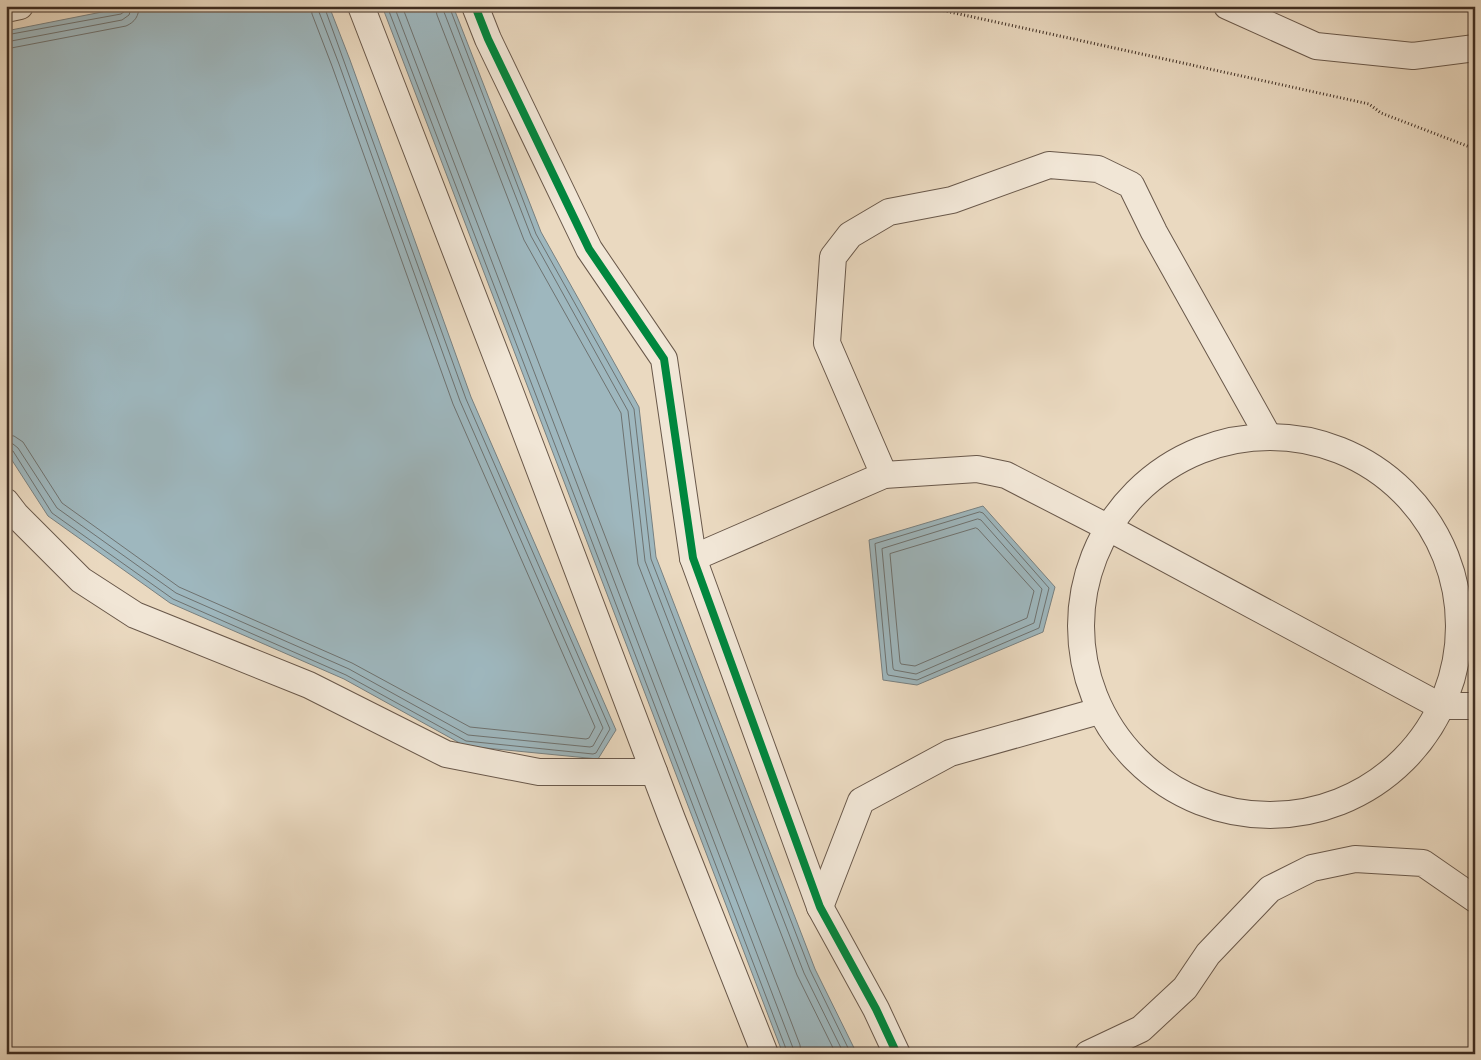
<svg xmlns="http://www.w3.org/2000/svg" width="1481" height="1060" viewBox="0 0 1481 1060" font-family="'Libre Caslon Text',serif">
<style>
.water{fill:#9eb7be;stroke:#788080}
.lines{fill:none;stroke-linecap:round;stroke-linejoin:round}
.shore{stroke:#6e7270;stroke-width:1}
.minor-casing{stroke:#69584a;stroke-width:28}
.path{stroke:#3e2d22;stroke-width:3;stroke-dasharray:1 2.5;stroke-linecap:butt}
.minor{stroke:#f1e6d6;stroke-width:26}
.cycleway-casing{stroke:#f1e6d6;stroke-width:11}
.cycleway{stroke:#00873e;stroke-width:8}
</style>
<rect width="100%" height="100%" fill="#ead9c0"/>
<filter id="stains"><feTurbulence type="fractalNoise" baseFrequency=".004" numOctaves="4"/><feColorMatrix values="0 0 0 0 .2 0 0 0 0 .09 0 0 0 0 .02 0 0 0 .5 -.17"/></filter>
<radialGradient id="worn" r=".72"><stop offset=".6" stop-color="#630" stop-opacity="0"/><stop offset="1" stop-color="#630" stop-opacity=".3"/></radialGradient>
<g class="water">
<polygon points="132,6 329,6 350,60 471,397 616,730 598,759 465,746 344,679 170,603 48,516 6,451 6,31"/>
<polygon points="382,6 453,6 541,232 639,407 656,557 815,969 857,1054 783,1054"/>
<polygon points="983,506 1055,587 1043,632 917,685 883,680 869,540"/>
</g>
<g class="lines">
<g class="shore">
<polyline points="387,6 788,1054"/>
<polyline points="394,6 793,1048 794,1054"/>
<polyline points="402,6 800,1045 801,1054"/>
<polyline points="435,6 437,15 524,240 621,413 638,564 797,975 836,1054"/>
<polyline points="443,6 444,12 531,236 628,411 645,561 804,973 844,1054"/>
<polyline points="449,6 536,234 634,409 651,559 810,970 851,1054"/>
<polyline points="6,35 121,14 125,11 126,6"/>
<polyline points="6,42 122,20 129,15 132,6"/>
<path d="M6 49 126 26C135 22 139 16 139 6"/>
<polyline points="6,435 14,436 23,442 62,503 179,587 352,663 470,727 586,739 589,738 595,727 453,404 332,66 312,14 311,6"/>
<polyline points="6,442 13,444 18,448 57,508 176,593 349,669 468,735 590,747 593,746 603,728 460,401 339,64 319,12 318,6"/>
<polyline points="6,449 13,451 52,513 173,599 346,675 466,741 593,754 596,753 610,729 466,399 324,6"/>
<polygon points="980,512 983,513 1049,588 1039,628 917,680 888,675 887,673 875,544"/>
<polygon points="978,519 981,520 1042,589 1034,623 916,674 894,670 893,668 882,549"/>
<polygon points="976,528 978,529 1034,591 1027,618 915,666 901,664 900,662 890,554"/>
</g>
<g class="minor-casing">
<g id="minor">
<polyline points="361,6 509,389 672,819 765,1054"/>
<polyline points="475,6 488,39 589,249 664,359 693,558 820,907 876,1009 897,1054"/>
<polyline points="1227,6 1316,46 1413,56 1475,48"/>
<polyline points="6,9 20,6"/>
<circle cx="1270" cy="626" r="189"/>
<polyline points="884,475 827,343 833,257 850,235 889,212 952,200 1049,165 1098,169 1131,185 1154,232 1267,434"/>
<polyline points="6,502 16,515 81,580 135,615 309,685 446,754 539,772 654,772"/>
<polyline points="693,558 884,475 977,469 1006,475 1107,527 1440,706 1475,706"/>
<polyline points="820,907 861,801 950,753 1099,711"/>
<polyline points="1088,1054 1141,1029 1185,988 1208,954 1270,889 1312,868 1355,859 1423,863 1475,899"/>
</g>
</g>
<polyline class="path" points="923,6 1369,104 1381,113 1475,149"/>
<use href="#minor" class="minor"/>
<g class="cycleway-casing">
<polyline id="cycleway" points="475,6 488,39 589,249 664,359 693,558 820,907 876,1009 897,1054"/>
</g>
<use href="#cycleway" class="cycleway"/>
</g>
<rect width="1481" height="1060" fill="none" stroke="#ead9c0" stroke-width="25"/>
<rect x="8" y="8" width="1466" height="1045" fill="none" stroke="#3e2d22" stroke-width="2.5"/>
<rect x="12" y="12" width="1456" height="1035" fill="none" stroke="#3e2d22"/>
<rect width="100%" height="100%" filter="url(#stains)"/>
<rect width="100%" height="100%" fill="url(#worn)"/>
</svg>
